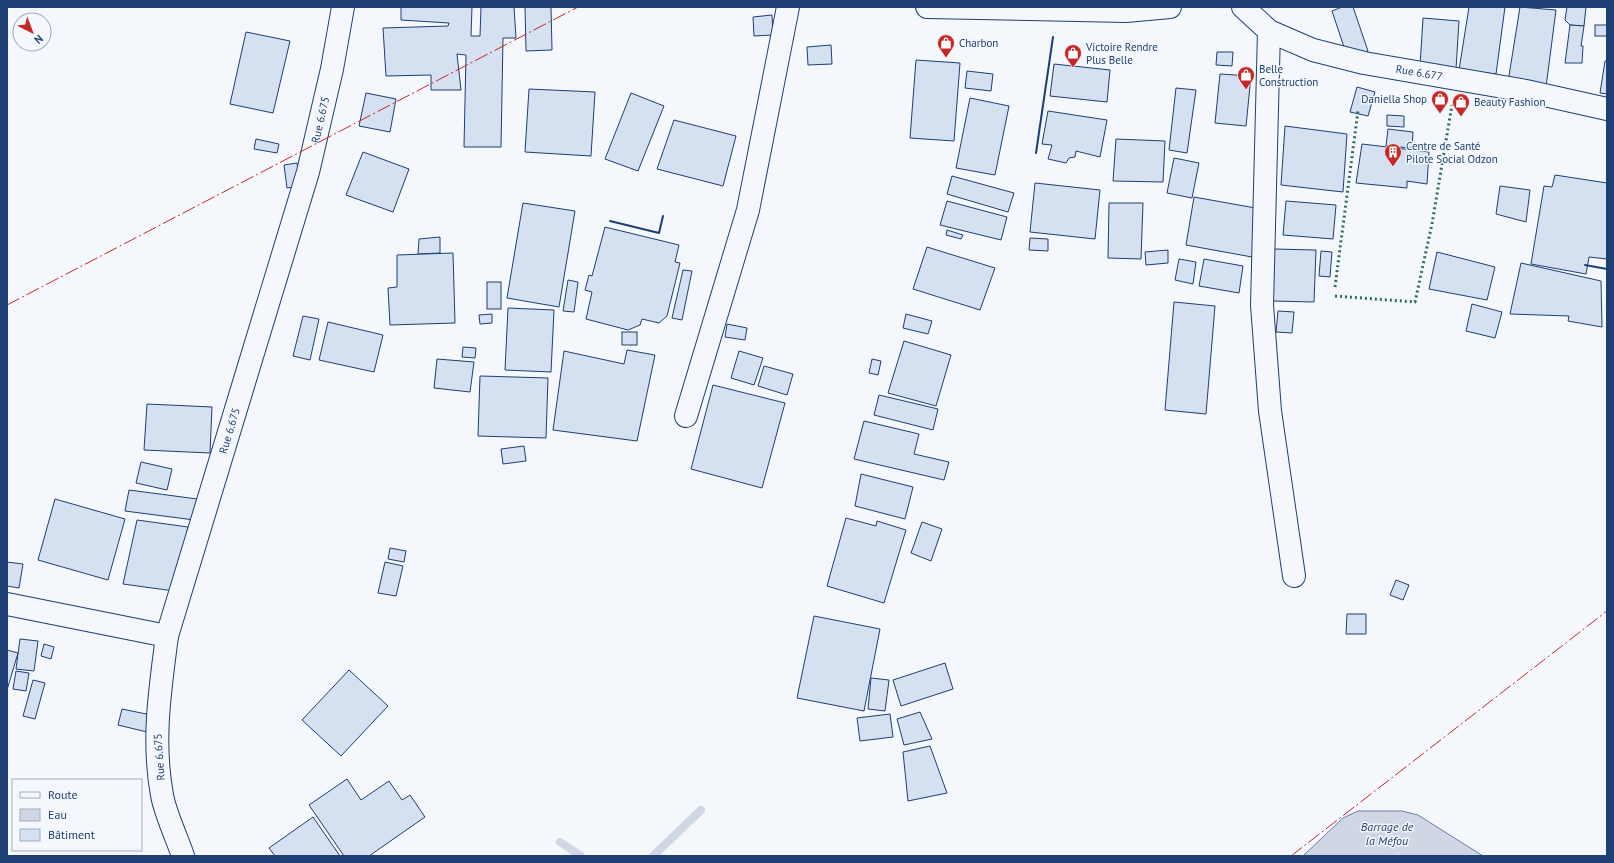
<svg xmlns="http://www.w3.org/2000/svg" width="1614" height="863" viewBox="0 0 1614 863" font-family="'PT Sans',sans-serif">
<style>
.water{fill:#cfd7e4;stroke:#687fa3}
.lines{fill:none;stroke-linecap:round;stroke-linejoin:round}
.stream{stroke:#cfd7e4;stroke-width:8}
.building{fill:#d5e0f0;stroke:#1d3f73}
.street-casing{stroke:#1d3f73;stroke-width:24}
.highway-casing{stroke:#1d3f73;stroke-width:24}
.street{stroke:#f4f7fb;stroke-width:22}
.highway{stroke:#f4f7fb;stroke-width:22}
.hedge{stroke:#2c6c60;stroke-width:3;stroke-dasharray:2 3;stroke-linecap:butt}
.wall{stroke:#1d3f73;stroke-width:2}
.power{stroke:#c62828;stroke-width:1;stroke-dasharray:14 3 2 3;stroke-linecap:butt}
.labels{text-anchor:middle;stroke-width:3;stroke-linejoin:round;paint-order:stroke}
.poi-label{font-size:11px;fill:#1d3f73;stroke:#f4f7fb;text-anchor:start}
.street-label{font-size:11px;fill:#1d3f73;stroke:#f4f7fb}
.water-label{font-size:12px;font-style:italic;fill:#1d3f73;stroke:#f4f7fb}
</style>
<rect width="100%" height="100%" fill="#f4f7fb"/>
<polygon class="water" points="1358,811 1402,811 1418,815 1483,856 1303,856 1343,818"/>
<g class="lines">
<g class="stream">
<polyline points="560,842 581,856"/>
<polyline points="653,856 701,810"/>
</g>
</g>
<g class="building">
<polygon points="401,7 472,7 471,36 480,36 481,7 514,7 516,38 503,38 501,147 464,147 466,55 457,54 461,90 431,90 431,75 386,76 383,28 448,26 449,23 401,20"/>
<polygon points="525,7 551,7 552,50 526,51"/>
<polygon points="1342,7 1353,7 1368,51 1348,59 1332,11"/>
<polygon points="1469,7 1505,7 1496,74 1459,70"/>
<polygon points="1520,7 1556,10 1546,87 1508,82"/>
<polygon points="1567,7 1586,7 1584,26 1570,25 1565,20"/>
<polygon points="772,15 773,35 754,36 753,17"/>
<polygon points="1423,18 1459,21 1456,69 1420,66"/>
<polygon points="1570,25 1584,26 1581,46 1583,46 1582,63 1565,63"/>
<rect x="1595" y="25" width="12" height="11"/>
<polygon points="246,32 290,41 273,113 230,104"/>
<polygon points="831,45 832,64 808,65 807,47"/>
<polygon points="1217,52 1233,52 1232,66 1216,65"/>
<polygon points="916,60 960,63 954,141 910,138"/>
<polygon points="1605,61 1607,61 1607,94 1600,93"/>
<polygon points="1054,64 1110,70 1107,102 1050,96"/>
<polygon points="967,71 993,74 991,91 965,88"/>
<polygon points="1220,74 1251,76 1246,126 1215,123"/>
<polygon points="1357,87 1375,92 1368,116 1350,112"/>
<polygon points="1176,88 1196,90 1187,153 1169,150"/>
<polygon points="529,89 595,92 591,156 525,152"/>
<polygon points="366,93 396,99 390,132 359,126"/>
<polygon points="631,93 664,106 638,171 605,159"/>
<polygon points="970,98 1009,106 995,175 956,168"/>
<polygon points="1048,111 1107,120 1100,157 1076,151 1075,157 1069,158 1066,163 1048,159 1052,145 1042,144"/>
<polygon points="1387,115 1404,116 1404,127 1387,126"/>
<polygon points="674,120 736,136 723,186 657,169"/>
<polygon points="1285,126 1347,134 1343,192 1281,185"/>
<polygon points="1388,129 1413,132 1412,148 1386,146"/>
<polygon points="256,139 279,144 277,153 254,149"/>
<polygon points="1116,139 1165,141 1163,182 1113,181"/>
<polygon points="1362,144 1429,152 1427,184 1407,181 1407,188 1356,183"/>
<polygon points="363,152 409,169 393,212 346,195"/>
<polygon points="1174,158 1199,163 1192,198 1167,193"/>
<polygon points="297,163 300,186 287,188 284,165"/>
<polygon points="1555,175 1607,183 1607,259 1589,257 1586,274 1531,264 1544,186 1552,187"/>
<polygon points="952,176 1014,193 1008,212 947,194"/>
<polygon points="1035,183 1100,190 1095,239 1030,232"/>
<polygon points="1500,186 1530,190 1526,222 1496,214"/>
<polygon points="1194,197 1261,209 1252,257 1186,245"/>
<polygon points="947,201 1007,217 1001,240 940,225"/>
<polygon points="1286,201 1336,205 1333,239 1283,235"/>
<polygon points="523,203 575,211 559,307 507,298"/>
<polygon points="1109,203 1143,203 1141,259 1108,258"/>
<polygon points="605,227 679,245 675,262 680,263 667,316 659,323 642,319 640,325 628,330 586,319 592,292 585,290 589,275 592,276"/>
<polygon points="947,230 963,235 961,239 946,235"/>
<polygon points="440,237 440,253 418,254 419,239"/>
<polygon points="1030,238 1048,239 1048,251 1029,250"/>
<polygon points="927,247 995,268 980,310 913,289"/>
<polygon points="1274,249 1316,250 1314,302 1272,301"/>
<polygon points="1168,250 1168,263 1146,265 1145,252"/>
<polygon points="1321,251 1332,252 1330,277 1319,276"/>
<polygon points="1437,252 1495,267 1487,300 1429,289"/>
<polygon points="453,253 455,323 390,325 388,288 397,287 397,255"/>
<polygon points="1179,259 1196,262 1193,284 1175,280"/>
<polygon points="1204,259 1243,266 1239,293 1199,286"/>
<polygon points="1521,263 1601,281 1602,327 1568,321 1569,316 1510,314"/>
<polygon points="683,270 692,271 682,320 672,318"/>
<polygon points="568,280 578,282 574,312 563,311"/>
<rect x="487" y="282" width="14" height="27"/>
<polygon points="1174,302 1215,306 1206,414 1165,410"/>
<polygon points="1472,304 1502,312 1495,338 1466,331"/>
<polygon points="508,308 554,310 551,372 505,370"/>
<polygon points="1278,311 1294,312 1292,333 1276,332"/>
<polygon points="492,314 492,323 480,324 479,315"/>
<polygon points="906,314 932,321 928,334 903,328"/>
<polygon points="303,316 319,319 310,360 293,356"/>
<polygon points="328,322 383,335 374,372 319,360"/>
<polygon points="727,324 747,328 745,340 725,337"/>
<rect x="622" y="332" width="15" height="13"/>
<polygon points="904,341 951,355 936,406 888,393"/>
<polygon points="463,347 476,348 475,358 462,357"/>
<polygon points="627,350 655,355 637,441 553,430 564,351 624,364"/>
<polygon points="739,351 763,358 754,385 731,378"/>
<polygon points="437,359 474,362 470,392 434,388"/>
<polygon points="872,359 881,361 878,375 869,373"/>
<polygon points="764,366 793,374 787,395 758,386"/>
<polygon points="480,376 548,378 546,438 478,436"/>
<polygon points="713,385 785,403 762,488 691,469"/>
<polygon points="879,395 938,409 933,430 874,415"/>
<polygon points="147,404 212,407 210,453 144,450"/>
<polygon points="864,421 919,434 914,454 949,462 944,480 854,459"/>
<polygon points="524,446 526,461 503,464 501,449"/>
<polygon points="141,462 172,469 167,490 136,483"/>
<polygon points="861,474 913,487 905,519 855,506"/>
<polygon points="129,490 205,500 202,521 125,511"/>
<polygon points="55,499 125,519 108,580 38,560"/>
<polygon points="846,518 876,526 877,521 906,530 884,603 827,586"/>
<polygon points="137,520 188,527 174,591 123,584"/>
<polygon points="922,522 942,529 931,561 911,553"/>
<polygon points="390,548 406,551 404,562 388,559"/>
<polygon points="7,562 23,564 19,588 7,586"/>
<polygon points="385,562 403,566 396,596 378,593"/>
<polygon points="1396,580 1409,585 1403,600 1390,595"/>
<polygon points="1347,614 1366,614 1366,634 1346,634"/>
<polygon points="814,616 880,629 864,711 797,698"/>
<polygon points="20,639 38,641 34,671 16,669"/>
<polygon points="44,644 54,647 51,659 41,656"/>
<polygon points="7,650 18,653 7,690"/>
<polygon points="945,663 953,689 901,706 893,680"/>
<polygon points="349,670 388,706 341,756 302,720"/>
<polygon points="16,671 29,673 26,691 13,689"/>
<polygon points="871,678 889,680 885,711 868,709"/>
<polygon points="33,680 45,683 35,719 23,716"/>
<polygon points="122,709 151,715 147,732 118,725"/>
<polygon points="920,712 932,739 904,745 897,719"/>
<polygon points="890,714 893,737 860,741 857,718"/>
<polygon points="930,746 947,793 908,801 903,752"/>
<polygon points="347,779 361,800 389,781 402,800 410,795 425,817 369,856 344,856 309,805"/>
<polygon points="313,817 340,856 275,856 269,848"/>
</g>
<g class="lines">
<g class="street-casing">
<g id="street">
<path id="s1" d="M1243 7 1269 31 1313 50 1364 63 1526 91 1607 109"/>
<polyline points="1269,31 1262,305 1270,411 1294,576"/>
<polyline points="686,416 748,210 788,7"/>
<polyline points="7,604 167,636"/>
<path id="s2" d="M183 856C177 838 165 813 162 795 152 741 160 690 167 636L308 172 332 69 343 7"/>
</g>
</g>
<g class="highway-casing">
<polyline id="highway" points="927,7 1126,11 1170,7"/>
</g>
<use href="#street" class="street"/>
<use href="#highway" class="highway"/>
<g class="hedge">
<polyline points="1335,287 1358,111"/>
<polyline points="1335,296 1415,302 1432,224 1452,105"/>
</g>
<g class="wall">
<polyline points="1036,153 1053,37"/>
<polyline points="610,221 659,233 663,216"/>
<polyline points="1585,265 1607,269"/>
</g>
<g class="power">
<polyline points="7,305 578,7"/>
<polyline points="1291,856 1607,611"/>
</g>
</g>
<defs>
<g id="shop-pin" transform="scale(0.9)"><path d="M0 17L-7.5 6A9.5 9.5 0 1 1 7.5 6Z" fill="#c62828" stroke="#f4f7fb"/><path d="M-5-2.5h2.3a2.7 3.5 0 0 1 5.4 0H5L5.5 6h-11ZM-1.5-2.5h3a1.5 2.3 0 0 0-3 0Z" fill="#fff"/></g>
<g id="building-pin" transform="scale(0.9)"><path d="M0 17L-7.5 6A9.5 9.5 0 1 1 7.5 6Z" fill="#c62828" stroke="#f4f7fb"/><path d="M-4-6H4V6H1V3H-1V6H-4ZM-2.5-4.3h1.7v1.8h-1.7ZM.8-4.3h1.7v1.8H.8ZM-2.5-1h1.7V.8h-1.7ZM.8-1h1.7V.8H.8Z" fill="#fff"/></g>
</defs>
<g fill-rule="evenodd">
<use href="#shop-pin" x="946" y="43"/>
<use href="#shop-pin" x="1073" y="53"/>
<use href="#shop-pin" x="1246" y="75"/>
<use href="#shop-pin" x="1440" y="99"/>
<use href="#shop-pin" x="1461" y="102"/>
<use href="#building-pin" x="1393" y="152"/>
</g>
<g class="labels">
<g class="poi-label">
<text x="959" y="47">Charbon</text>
<text x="1086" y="51">Victoire Rendre<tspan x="1086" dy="13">Plus Belle</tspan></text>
<text x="1259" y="73">Belle<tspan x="1259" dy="13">Construction</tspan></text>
<text x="1427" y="103" text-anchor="end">Daniella Shop</text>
<text x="1474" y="106">Beauty Fashion</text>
<text x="1406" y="150">Centre de Santé<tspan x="1406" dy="13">Pilote Social Odzon</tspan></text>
</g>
<g class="street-label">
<text dy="4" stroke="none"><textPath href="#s1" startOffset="192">Rue 6.677</textPath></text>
<text dy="4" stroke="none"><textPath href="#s2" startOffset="763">Rue 6.675</textPath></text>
<text dy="4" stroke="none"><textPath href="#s2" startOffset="439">Rue 6.675</textPath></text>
<text transform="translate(159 757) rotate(-94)" y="4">Rue 6.675</text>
</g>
<g class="water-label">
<text x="1387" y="831">Barrage de<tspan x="1387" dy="14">la Méfou</tspan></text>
</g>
</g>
<rect width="1614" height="863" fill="none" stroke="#1d3f73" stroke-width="16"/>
<rect x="12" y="779" width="130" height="72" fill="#f4f7fb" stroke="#9eadc5"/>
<rect x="20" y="792" width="20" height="6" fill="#f4f7fb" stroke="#9eadc5"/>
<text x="48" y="799" font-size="12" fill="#1d3f73">Route</text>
<rect x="20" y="809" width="20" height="12" fill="#cfd7e4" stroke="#9eadc5"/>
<text x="48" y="819" font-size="12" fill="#1d3f73">Eau</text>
<rect x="20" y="829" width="20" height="12" fill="#d5e0f0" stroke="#9eadc5"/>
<text x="48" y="839" font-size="12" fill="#1d3f73">Bâtiment</text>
<g transform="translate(32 32) rotate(138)"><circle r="19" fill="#f4f7fb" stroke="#9eadc5"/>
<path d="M0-3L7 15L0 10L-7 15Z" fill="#c62828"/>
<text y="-6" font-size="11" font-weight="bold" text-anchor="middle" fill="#1d3f73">N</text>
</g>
</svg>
